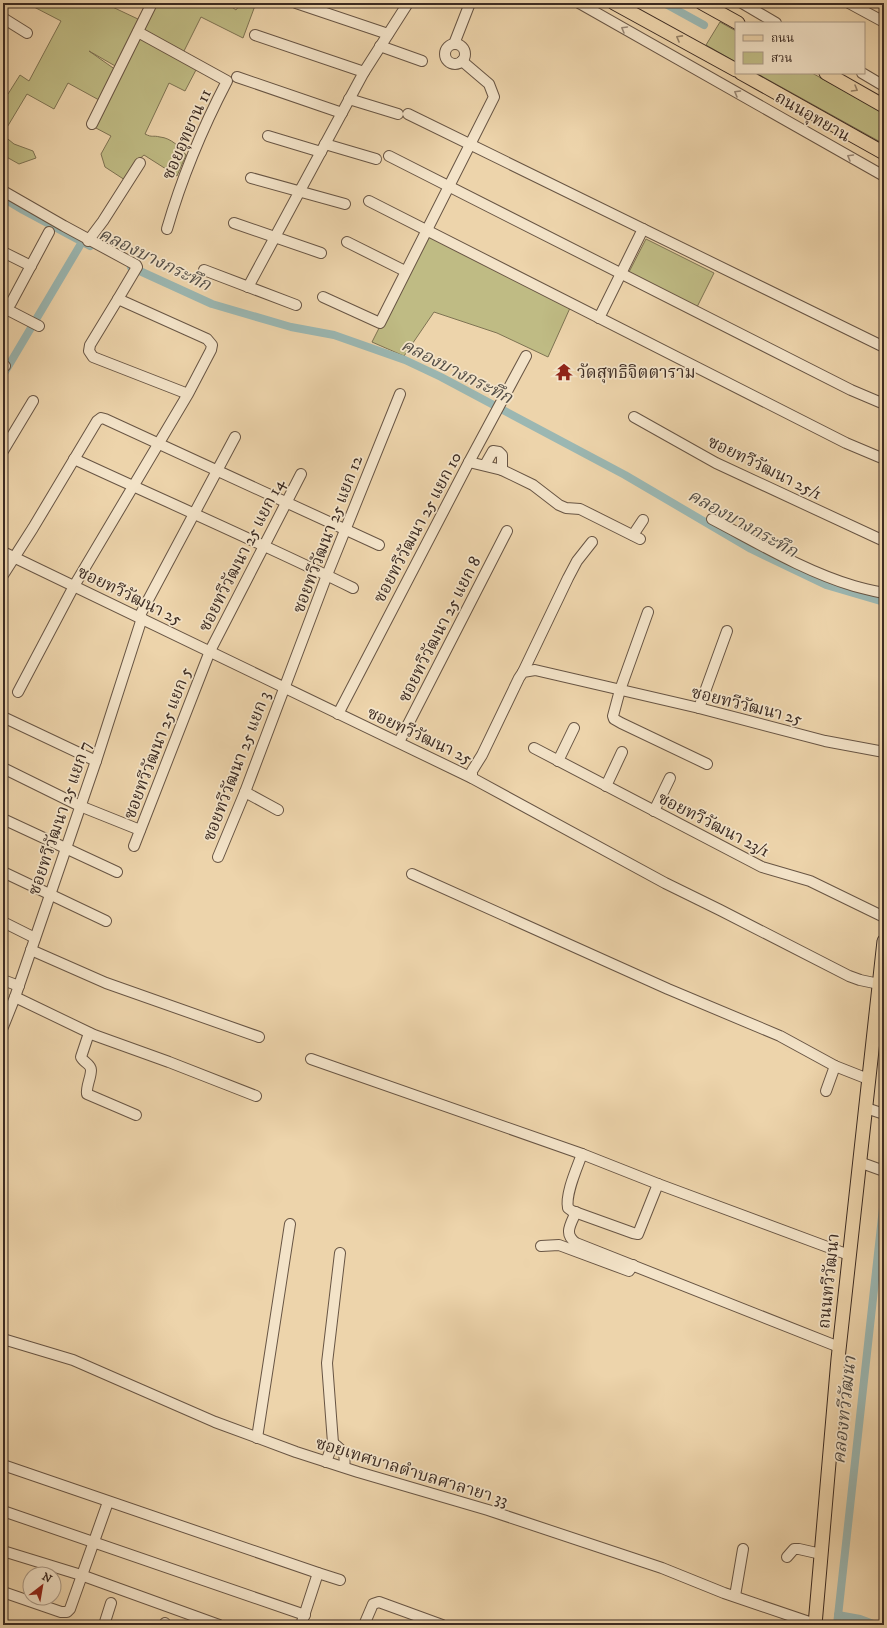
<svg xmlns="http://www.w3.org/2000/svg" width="887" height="1628" viewBox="0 0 887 1628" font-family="'IM FELL DW Pica','Noto Serif Thai',serif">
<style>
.green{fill:#bfbb84;stroke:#7e7353}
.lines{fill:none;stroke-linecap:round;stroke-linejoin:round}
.canal{stroke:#9bb7b2;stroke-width:8}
.minor-casing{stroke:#685544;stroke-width:12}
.major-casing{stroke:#3c2b22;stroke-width:15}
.minor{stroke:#f3e3c8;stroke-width:10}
.major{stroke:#edd4ab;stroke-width:13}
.oneway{stroke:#988775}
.oneway2{stroke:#948066}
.labels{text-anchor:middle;stroke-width:3.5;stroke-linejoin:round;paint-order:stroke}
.street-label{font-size:17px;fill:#3c2b22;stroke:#f3e3c8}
.poi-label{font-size:17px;fill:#3c2b22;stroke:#f3e3c8;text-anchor:start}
.water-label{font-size:18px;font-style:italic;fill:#544e46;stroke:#f3e3c8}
</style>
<rect width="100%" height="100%" fill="#edd4ab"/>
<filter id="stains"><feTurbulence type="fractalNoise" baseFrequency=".005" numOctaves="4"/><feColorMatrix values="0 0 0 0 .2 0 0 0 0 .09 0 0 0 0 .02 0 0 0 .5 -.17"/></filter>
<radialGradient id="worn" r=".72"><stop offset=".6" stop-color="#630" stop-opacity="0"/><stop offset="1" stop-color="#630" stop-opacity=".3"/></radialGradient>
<g class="green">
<polygon points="36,3 104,3 140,20 117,67 89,51 116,70 99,100 68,83 54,109 27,94 3,134 3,91 8,94 20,75 29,81 61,21 34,7"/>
<polygon points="156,3 229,3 229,5 236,10 241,3 256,3 243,38 201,17 183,53 142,30"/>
<polygon points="720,22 736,31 736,62 706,45"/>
<path d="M137 38 144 39 197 68 185 91 169 83 145 134C153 138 152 135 160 137 171 138 180 147 186 155L177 176 144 155 137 161 125 180 105 167 101 154 111 136 94 127Z"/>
<polygon points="756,73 812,73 884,113 884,144"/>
<polygon points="3,135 14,144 33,151 36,158 19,164 3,155"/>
<polygon points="426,235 570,308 548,357 497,333 434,312 404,356 372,342"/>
<polygon points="646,239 714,273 697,307 629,272"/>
</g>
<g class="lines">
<g class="canal">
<polyline points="664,3 704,25"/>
<polyline points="3,198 23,210 90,246"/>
<polyline points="131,267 212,304 291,327 334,335 405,360 441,377 625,475 751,549 826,585 884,602"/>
<polyline points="3,375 82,242"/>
<polyline points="838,1615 860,1619 876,1625"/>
<polyline points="837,1625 884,1199"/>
</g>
<g class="minor-casing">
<g id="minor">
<polyline points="296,3 388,34"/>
<polyline points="579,3 884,176"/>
<polyline points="742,3 776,23"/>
<polyline points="849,3 884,22"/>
<polyline points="3,18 27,33"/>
<path d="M138 32 227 81C202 129 182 177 167 229"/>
<polyline points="255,35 364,72"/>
<polyline points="454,44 470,3"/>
<circle cx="455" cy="54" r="10"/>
<polyline points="380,46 422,61"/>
<polyline points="862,73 884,86"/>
<polyline points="237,77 342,113"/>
<polyline points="349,99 398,114"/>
<polyline points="408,114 884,347"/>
<polyline points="92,124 152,3"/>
<polyline points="268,136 321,152"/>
<polyline points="325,144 376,159"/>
<polyline points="389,156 851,390 884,404"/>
<polyline points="251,178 345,204"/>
<polyline points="3,191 64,226 136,265 137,267 118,299"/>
<polyline points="369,201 846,443 884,459"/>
<polyline points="234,223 321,253"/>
<polyline points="88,241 103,221 140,163"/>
<polyline points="347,242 405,271"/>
<polyline points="3,252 31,266"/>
<polyline points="204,270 296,305"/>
<polyline points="248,287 364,72 408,3"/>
<polyline points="323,297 380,323 494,97 489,84 462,61"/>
<polyline points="3,308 6,309 11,303 49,232"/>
<polyline points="6,309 39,326"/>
<polyline points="599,318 643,229"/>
<polyline points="3,365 5,366"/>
<polyline points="634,417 716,463 884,541"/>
<polyline points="3,451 33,401"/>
<path d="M74 459C167 502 261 543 353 588"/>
<polyline points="469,462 502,470"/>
<polyline points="485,465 493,451 499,452 502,455 502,470 533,485 559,505 566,508 580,509 640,539"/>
<path d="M712 519C758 543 804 571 854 586 864 589 874 591 884 593"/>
<polyline points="633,535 643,520"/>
<polyline points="3,552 472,778 665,883 720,910 849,976 860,980 879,984"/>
<polyline points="3,575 33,528 97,421 101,418 105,419 379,545"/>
<polyline points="648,612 620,690 613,716 614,719 621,723 707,764"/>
<polyline points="139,617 235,437"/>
<polyline points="523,672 568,578 577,561 592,542"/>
<polyline points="18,692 74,586 188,394 211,350 212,345 207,339 118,299 90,345 89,351 93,357 188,394"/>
<polyline points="699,708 727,631"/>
<polyline points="338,714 469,462 526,356"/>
<polyline points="3,717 96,761"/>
<polyline points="399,742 507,531"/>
<polyline points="534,748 762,867 810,881 884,917"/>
<polyline points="558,761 574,728"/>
<polyline points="3,768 80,806 140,830"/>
<polyline points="472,778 472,771 482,755 519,678 523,672 535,670 699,708 825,741 884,752"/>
<polyline points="606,786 622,752"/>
<polyline points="245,792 278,810"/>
<polyline points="654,811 670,778"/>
<polyline points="3,819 117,872"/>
<polyline points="134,846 210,651 301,474"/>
<polyline points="218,857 245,792 327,575 400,394"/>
<polyline points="3,872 106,921"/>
<polyline points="412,874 668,989 780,1036 835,1066 868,1079"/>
<polyline points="3,922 35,938"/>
<polyline points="31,950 106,983 259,1037"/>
<polyline points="3,980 19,986"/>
<polyline points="15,997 94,1035 169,1062 256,1096"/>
<polyline points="3,1027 15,997 96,761 142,618"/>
<path d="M89 1033 81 1057C83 1062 91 1064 91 1070 91 1078 86 1086 87 1094L136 1115"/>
<polyline points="311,1059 582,1154 658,1184 849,1255"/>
<polyline points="826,1091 835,1066"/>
<polyline points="866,1108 884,1114"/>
<path d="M582 1154C577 1168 565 1194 568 1208L572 1211 633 1233 638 1234 658 1184"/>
<polyline points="859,1162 884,1171"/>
<path d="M576 1212C571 1224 563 1234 576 1243L839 1347"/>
<polyline points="541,1246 559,1245 629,1271 633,1265"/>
<polyline points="3,1339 73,1360 215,1422 296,1452 358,1472 488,1510 662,1568 724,1593 818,1625"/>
<polyline points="257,1438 290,1224"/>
<path d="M333 1443C344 1451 346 1454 344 1467"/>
<polyline points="326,1462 333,1443 327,1363 340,1253"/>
<polyline points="3,1465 318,1573 340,1580"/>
<polyline points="3,1511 305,1615"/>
<polyline points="3,1551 81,1575 219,1625"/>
<polyline points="787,1557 794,1549 799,1549 821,1554"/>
<polyline points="3,1592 61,1612 67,1612 70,1609 108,1502"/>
<polyline points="735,1596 743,1549"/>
<polyline points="104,1625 111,1603"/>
<polyline points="164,1625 165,1623"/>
<polyline points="301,1625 318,1573"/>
<polyline points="364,1625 373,1604 379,1602 442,1625"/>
</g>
</g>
<g class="major-casing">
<g id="major">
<polyline points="614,3 736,70"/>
<polyline points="702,3 738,23"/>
<polyline points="741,73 884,153"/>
<polyline points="826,73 884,106"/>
<polyline points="815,1625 838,1359 884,941"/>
</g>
</g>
<use href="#minor" class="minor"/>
<use href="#major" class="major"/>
</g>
<defs><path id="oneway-chevron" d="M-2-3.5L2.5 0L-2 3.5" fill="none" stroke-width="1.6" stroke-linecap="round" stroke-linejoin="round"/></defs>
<g class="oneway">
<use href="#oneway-chevron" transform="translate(624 29) rotate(-150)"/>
<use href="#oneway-chevron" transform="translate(737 93) rotate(-150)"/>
<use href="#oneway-chevron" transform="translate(850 157) rotate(-150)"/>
</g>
<g class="oneway2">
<use href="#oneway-chevron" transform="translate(679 38) rotate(-151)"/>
<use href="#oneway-chevron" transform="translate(855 89) rotate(30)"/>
</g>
<defs>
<g id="temple-bare" transform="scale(1.38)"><path d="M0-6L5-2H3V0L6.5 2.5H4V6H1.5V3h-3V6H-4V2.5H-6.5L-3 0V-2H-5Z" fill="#8f2418" stroke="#f3e3c8" stroke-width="2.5" paint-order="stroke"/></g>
</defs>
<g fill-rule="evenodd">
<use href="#temple-bare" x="564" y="372"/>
</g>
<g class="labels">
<g class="street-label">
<text transform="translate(813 116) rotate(30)" y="6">ถนนอุทยาน</text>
<text transform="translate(186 134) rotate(-66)" y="6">ซอยอุทยาน 11</text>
<text transform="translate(765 467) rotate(26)" y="6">ซอยทวีวัฒนา 25/1</text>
<text transform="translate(417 527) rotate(-62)" y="6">ซอยทวีวัฒนา 25 แยก 10</text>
<text transform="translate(327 534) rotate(-69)" y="6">ซอยทวีวัฒนา 25 แยก 12</text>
<text transform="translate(241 555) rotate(-63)" y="6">ซอยทวีวัฒนา 25 แยก 14</text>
<text transform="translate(130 595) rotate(26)" y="6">ซอยทวีวัฒนา 25</text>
<text transform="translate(439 629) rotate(-63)" y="6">ซอยทวีวัฒนา 25 แยก 8</text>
<text transform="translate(747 705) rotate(14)" y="6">ซอยทวีวัฒนา 25</text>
<text transform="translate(420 735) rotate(25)" y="6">ซอยทวีวัฒนา 25</text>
<text transform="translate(157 743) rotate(-69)" y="6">ซอยทวีวัฒนา 25 แยก 5</text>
<text transform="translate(236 766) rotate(-69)" y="6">ซอยทวีวัฒนา 25 แยก 3</text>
<text transform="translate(59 818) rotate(-71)" y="6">ซอยทวีวัฒนา 25 แยก 7</text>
<text transform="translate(714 824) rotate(27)" y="6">ซอยทวีวัฒนา 23/1</text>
<text transform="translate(828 1281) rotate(-84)" y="6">ถนนทวีวัฒนา</text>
<text transform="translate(412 1471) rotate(17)" y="6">ซอยเทศบาลตำบลศาลายา 33</text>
</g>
<g class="poi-label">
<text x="577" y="378">วัดสุทธิจิตตาราม</text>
</g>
<g class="water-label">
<text transform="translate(155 259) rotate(26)" y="6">คลองบางกระทึก</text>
<text transform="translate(457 371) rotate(27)" y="6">คลองบางกระทึก</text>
<text transform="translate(743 523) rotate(29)" y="6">คลองบางกระทึก</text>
<text transform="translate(844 1410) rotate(-84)" y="6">คลองทวีวัฒนา</text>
</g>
</g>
<rect width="887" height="1628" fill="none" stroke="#edd4ab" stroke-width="16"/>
<rect x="4" y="4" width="879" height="1620" fill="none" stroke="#3c2b22" stroke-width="2"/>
<rect x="8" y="8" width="871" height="1612" fill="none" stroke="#3c2b22"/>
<rect x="735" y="22" width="130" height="52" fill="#f3e3c8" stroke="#aa9986"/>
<rect x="743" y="35" width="20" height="6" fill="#edd4ab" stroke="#aa9986"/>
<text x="771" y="42" font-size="12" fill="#3c2b22">ถนน</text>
<rect x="743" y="52" width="20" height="12" fill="#bfbb84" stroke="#aa9986"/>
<text x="771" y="62" font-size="12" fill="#3c2b22">สวน</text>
<g transform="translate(42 1586) rotate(31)"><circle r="19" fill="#f3e3c8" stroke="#aa9986"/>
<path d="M0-3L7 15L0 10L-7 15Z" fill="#8f2418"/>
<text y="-6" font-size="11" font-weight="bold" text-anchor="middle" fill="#3c2b22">N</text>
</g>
<rect width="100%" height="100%" filter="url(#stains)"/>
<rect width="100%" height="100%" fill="url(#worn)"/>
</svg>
